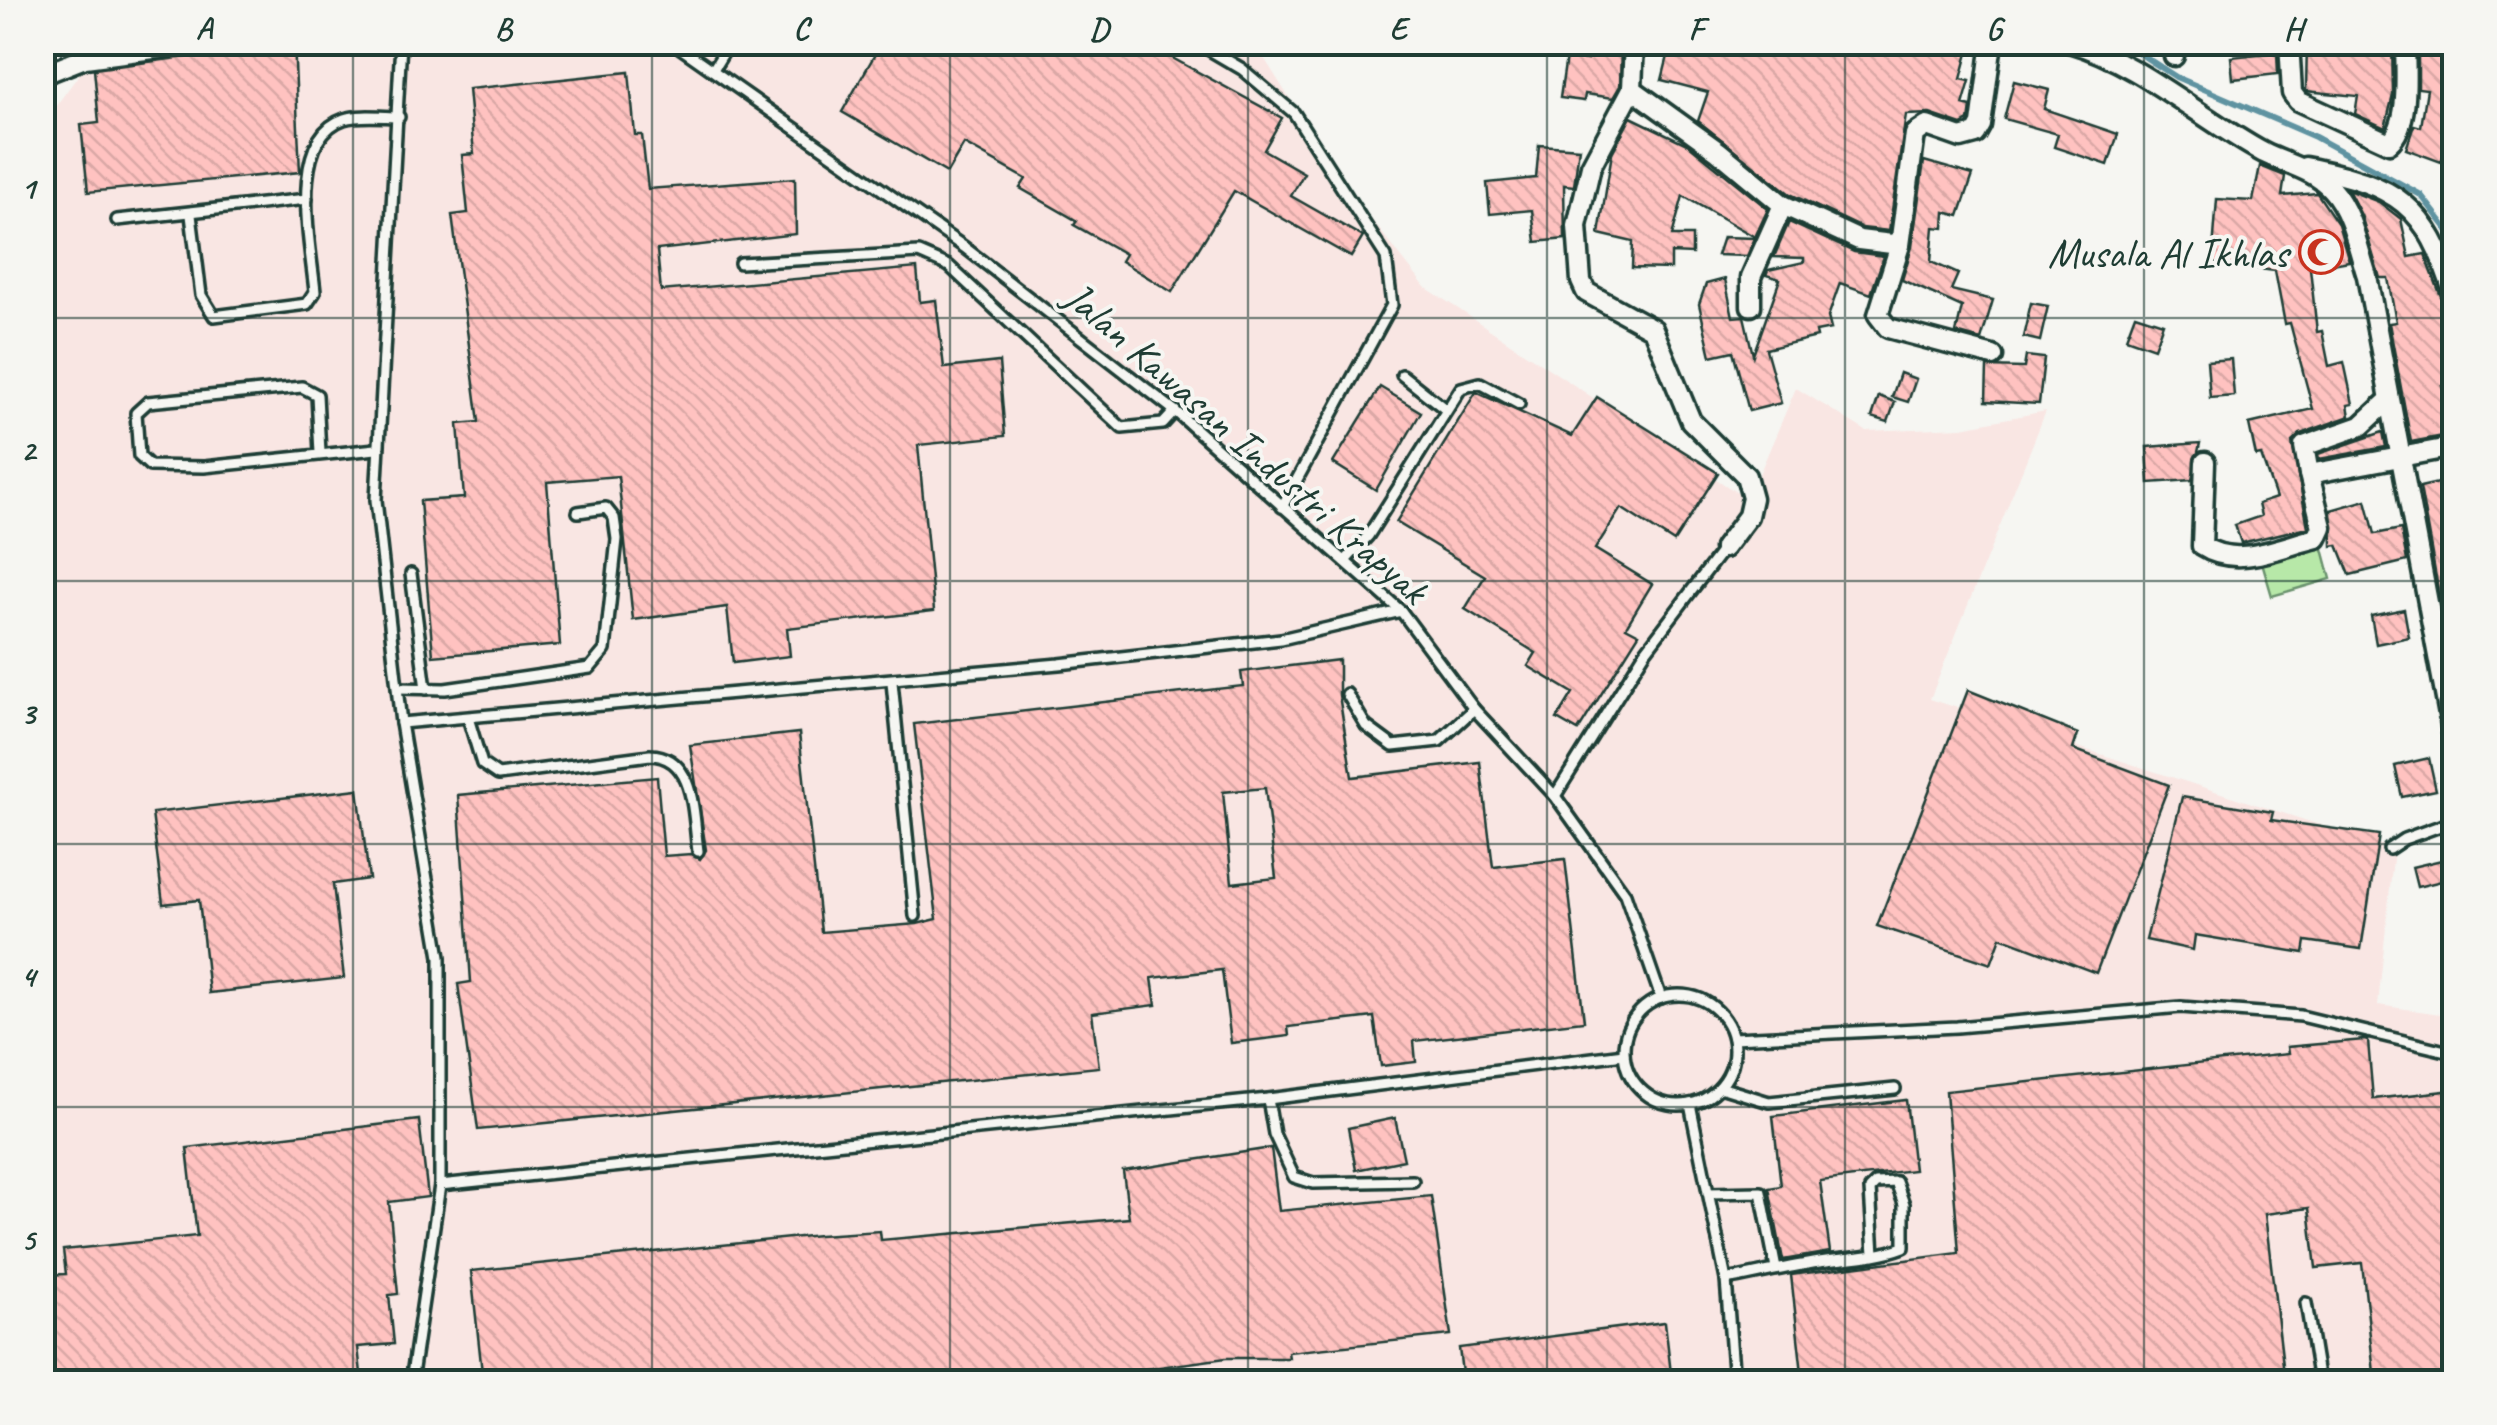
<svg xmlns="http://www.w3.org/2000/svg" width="2497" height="1425" viewBox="0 0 2497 1425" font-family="Caveat,sans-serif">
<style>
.built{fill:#f9e6e3}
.green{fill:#b7e8a8;stroke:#6b926e;stroke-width:2.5}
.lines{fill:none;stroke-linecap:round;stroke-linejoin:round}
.stream{stroke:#5e93a1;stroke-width:6}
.building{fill:url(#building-back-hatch);stroke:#1f3d34;stroke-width:2.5;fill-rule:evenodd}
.lane-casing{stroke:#1f3d34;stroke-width:16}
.street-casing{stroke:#1f3d34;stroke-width:25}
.lane{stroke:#f6f6f2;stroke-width:9}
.street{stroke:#f6f6f2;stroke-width:18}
.grid{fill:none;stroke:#1f3d34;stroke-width:2.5;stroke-opacity:0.55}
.labels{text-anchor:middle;stroke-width:8;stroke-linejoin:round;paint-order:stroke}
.poi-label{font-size:42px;fill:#1f3d34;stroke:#f6f6f2;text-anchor:end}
.street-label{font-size:42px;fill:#1f3d34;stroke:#f6f6f2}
.neatline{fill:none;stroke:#1f3d34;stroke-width:4}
.grid-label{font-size:32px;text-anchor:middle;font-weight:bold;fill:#1f3d34}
</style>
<defs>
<pattern id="building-back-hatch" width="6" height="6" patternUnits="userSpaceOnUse" patternTransform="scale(2.5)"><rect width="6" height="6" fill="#ffc2c0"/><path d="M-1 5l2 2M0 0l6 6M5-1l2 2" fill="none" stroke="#daa8a6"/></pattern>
</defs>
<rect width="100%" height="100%" fill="#f6f6f2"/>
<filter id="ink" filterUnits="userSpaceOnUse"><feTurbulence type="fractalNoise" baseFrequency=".01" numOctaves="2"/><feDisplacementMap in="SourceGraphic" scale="20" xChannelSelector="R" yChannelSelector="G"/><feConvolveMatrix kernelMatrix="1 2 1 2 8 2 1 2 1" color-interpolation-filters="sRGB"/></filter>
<g filter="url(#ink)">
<polygon class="built" points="102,43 1271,43 1264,58 1345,186 1425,287 1748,500 1796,388 1866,431 1962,427 2046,411 1930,699 2394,849 2378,1005 2454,1016 2454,1382 43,1382 42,961 46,954 42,125"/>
<polygon class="green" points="2322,545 2331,579 2272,596 2262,562"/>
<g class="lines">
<polyline class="stream" points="2122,42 2176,77 2315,137 2421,195 2454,238"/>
</g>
<g class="building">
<polygon points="294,42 300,172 88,192 81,125 99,123 94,69 209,54 218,47"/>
<polygon points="882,42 1143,42 1282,118 1264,150 1304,173 1291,196 1363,237 1351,257 1234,191 1172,292 1121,261 1125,254 1074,225 1077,221 1020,188 1026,179 964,144 947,173 842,112"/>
<polygon points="1590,42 1621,42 1620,86 1613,98 1585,94 1584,101 1560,98 1566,57 1587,60"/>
<polygon points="1739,42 1971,42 1961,79 1970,81 1963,105 1971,107 1969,121 1962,125 1930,114 1906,115 1889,231 1862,228 1790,194 1698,121 1708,92 1662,80 1671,44 1718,56 1722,43 1738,47"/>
<polygon points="2307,42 2392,42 2393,95 2385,128 2355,114 2358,96 2306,91"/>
<polygon points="2418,42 2454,42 2454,127 2441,162 2406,149 2414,125 2421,127 2427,89 2418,88"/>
<polygon points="2277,52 2278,74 2233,79 2231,57"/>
<polygon points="629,72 635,135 642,135 648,189 795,178 796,234 657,250 661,291 917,268 920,302 936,300 944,368 999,362 1005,436 918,445 934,611 787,628 790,656 733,663 727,607 633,620 618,476 547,482 560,645 433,656 420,501 464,498 458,424 479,422 452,215 468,213 462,155 474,154 468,89"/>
<polygon points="2014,81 2049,90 2044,109 2118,134 2108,165 2054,147 2058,134 2004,119"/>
<polygon points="1631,117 1689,145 1768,209 1755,237 1683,196 1672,236 1692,236 1692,254 1671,253 1671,269 1632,268 1633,242 1599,234 1612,153"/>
<polygon points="1539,145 1579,148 1574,186 1564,185 1565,239 1536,242 1532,210 1490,214 1487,183 1536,178"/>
<polygon points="1924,161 1973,175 1959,216 1945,212 1944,228 1934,227 1931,262 1958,274 1951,290 1993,300 1981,340 1956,333 1962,307 1902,280 1912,247"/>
<polygon points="2260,166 2285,176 2282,196 2317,193 2338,224 2349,261 2310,268 2317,332 2322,331 2329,366 2344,362 2353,404 2348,405 2350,416 2300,434 2292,442 2308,527 2241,543 2235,525 2261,516 2258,504 2276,498 2261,455 2256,456 2249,424 2313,409 2290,323 2285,324 2275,271 2212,263 2217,199 2253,201"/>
<polygon points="2348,190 2379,202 2401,219 2409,257 2425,254 2442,299 2450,307 2454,384 2442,385 2454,434 2411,442 2389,323 2396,322 2388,278 2380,278 2361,215"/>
<polygon points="1789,222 1854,252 1884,256 1871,294 1840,283 1828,317 1831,329 1816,332 1817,337 1766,349 1781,403 1749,411 1733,351 1711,356 1699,304 1706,284 1725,279 1733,317 1744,316 1753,355 1780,279 1766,275 1768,270 1804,262 1804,258 1774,257"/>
<polygon points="1723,237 1755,238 1747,256 1717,255"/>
<polygon points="2031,303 2048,306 2040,341 2023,337"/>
<polygon points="2135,314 2163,323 2154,348 2126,338"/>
<polygon points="2026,356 2044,358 2039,404 1986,401 1987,367 2024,368"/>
<polygon points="2231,359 2234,396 2210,398 2207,361"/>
<polygon points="1900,373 1916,379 1908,402 1892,397"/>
<polygon points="1380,387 1421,412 1376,490 1333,463"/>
<polygon points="1476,392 1572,436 1597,397 1718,473 1674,542 1621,508 1595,549 1652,584 1626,627 1639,634 1578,731 1557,719 1573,693 1528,666 1536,653 1465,609 1485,576 1396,522"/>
<polygon points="1879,396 1895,402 1888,422 1872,417"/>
<polygon points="2383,432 2386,447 2319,459 2318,454"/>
<polygon points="2200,443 2192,480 2149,483 2147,447"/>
<polygon points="2451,480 2454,598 2440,600 2420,487"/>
<polygon points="2366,500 2375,534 2401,529 2407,561 2350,575 2338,545 2332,546 2331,510"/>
<polygon points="2404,609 2409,637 2376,644 2371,616"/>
<path d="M1339 660V695L1352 777 1480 762 1493 867 1565 859 1584 1021 1414 1041 1416 1062 1381 1066 1374 1017 1288 1027 1289 1036 1231 1043 1222 970 1152 978 1156 1005 1092 1013 1099 1067 478 1130 458 984 471 982 458 795 657 777 664 856 691 854 700 859 706 850 690 745 799 733 821 932 917 924 937 919 914 724 1243 686 1241 672ZM1265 788 1276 878 1232 883 1223 792Z"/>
<polygon points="1968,690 2078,734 2073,749 2169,785 2096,973 2001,937 1991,964 1877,926"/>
<polygon points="2429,758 2436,790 2402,797 2395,766"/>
<polygon points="358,789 369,879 333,884 344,978 209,993 199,900 163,904 152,813"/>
<polygon points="2182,797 2273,812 2271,820 2379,835 2361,949 2306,941 2304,953 2195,935 2193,950 2146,940"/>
<polygon points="2454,857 2454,878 2417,887 2412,867"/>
<polygon points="2364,1040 2368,1041 2373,1099 2454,1090 2454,1382 2375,1382 2362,1263 2316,1268 2309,1208 2265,1214 2285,1382 1803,1382 1791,1275 1959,1253 1946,1091 2288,1054 2287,1047"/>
<polygon points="1906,1100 1914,1170 1820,1181 1830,1252 1783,1260 1769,1188 1781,1186 1773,1116"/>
<polygon points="1395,1118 1404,1160 1356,1170 1348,1128"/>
<polygon points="419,1120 428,1197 389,1202 398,1294 389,1295 394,1344 358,1347 362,1382 42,1382 42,1275 66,1274 63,1250 197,1236 187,1148"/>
<polygon points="1271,1148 1279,1211 1431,1196 1451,1335 1288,1352 1289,1358 1226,1358 1144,1369 1145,1382 483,1382 471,1271 819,1235 880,1231 881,1240 1129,1218 1123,1171"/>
<polygon points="1665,1322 1672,1382 1463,1382 1459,1348"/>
</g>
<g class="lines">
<g class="lane-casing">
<g id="lane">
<polyline points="401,42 376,500 401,723 440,957 440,1185 411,1382"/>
<polyline points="672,42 964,247 1175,411 1401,611 1474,709 1555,796 1625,894 1661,998"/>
<polyline points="1196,42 1242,69 1294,113 1386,257 1392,305 1282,507"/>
<polyline points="714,68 730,42"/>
<path d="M191 215 201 295 214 316 307 304 315 292C311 247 287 138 344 119 359 114 383 117 399 117"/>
<polyline points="117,220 307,199"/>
<polyline points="740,263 919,253 949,266 1122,428 1163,424 1175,411"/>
<polyline points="1402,375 1445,409"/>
<polyline points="320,453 317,395 302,387 148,402 136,413 139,456 150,466 204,467 376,449"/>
<polyline points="1345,561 1368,536 1461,388 1480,383 1519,404"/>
<polyline points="411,574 426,689"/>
<polyline points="892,682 915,916"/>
<polyline points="398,688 445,689 590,668 605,650 617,539 614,518 606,508 578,512"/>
<polyline points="1347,694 1366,726 1393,746 1439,741 1474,709"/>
<path d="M469 721 482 764 498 775 650 755C696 756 693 816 698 851"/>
<polyline points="401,723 1059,664 1281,639 1401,611"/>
<polyline points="1555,796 1645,652 1724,548"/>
<polyline points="2389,849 2404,839 2454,821"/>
<circle cx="1679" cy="1050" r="55"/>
<polyline points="1733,1038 1957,1027 2181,1007 2301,1016 2454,1053"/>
<polyline points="1720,1087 1769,1102 1895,1089"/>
<polyline points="1268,1099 1274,1134 1294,1177 1313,1183 1413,1181"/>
<polyline points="1690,1104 1726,1280 1734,1382"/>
<polyline points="440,1185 1268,1099 1624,1054"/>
<polyline points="1708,1193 1761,1192 1776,1269"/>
<path d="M1726 1280C1757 1274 1787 1267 1819 1262 1847 1258 1878 1257 1904 1247V1204L1896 1182 1876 1183 1870 1189 1874 1254"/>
<polyline points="2306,1303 2319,1382"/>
<polyline points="1373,1382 1392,1382"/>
</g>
</g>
<g class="street-casing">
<g id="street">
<polyline points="1634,42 1632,89 1591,166 1577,226 1581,281 1586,292 1653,329 1691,421 1746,476 1752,498 1748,516 1724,548"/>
<polyline points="1992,42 1981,125 1976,134 1961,138 1927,126 1915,134 1900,245 1878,315 1888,328 1993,356"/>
<path d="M2069 42C2141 63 2199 118 2264 153 2286 164 2315 170 2332 190 2352 212 2358 249 2367 276L2454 742"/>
<polyline points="2172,42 2174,56"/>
<path d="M2289 42 2292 93 2298 101 2389 143C2411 124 2405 69 2405 42"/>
<polyline points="42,50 45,42"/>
<polyline points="42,75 85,58 207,42"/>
<polyline points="1632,89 1718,151 1783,205 1859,240 1900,245"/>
<path d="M2305 167C2397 185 2427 204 2454 295"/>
<polyline points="1751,306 1751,277 1783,205"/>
<path d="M2205 462 2202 546C2237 569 2279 547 2317 538L2322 527 2309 474 2454 447"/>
<polyline points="2309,474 2304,446 2361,426 2389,400"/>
</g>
</g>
<use href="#lane" class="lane"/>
<use href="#street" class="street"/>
</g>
</g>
<path class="grid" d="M353 42V1382M652 42V1382M950 42V1382M1248 42V1382M1547 42V1382M1845 42V1382M2144 42V1382M42 318H2454M42 581H2454M42 844H2454M42 1107H2454"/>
<defs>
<g id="mosque-ring" transform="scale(2.25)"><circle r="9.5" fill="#f6f6f2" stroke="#c8321e" stroke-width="1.5"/><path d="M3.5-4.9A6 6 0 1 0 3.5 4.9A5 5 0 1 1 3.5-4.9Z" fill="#c8321e"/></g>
</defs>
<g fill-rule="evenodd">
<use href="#mosque-ring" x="2321" y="252"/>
</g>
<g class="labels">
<g class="poi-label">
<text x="2288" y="267">Musala Al Ikhlas</text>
</g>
<g class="street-label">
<text transform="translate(1247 442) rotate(41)" y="15">Jalan Kawasan Industri Krapyak</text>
</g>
</g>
<rect width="2497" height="1425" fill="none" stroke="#f6f6f2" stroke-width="110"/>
<rect x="55" y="55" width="2387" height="1315" class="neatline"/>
<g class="grid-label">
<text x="204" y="39">A</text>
<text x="503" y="39">B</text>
<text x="801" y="39">C</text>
<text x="1099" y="39">D</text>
<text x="1398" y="39">E</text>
<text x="1696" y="39">F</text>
<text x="1994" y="39">G</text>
<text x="2293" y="39">H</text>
<text x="28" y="198">1</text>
<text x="28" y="461">2</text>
<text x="28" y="724">3</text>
<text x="28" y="987">4</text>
<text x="28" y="1250">5</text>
</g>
</svg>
